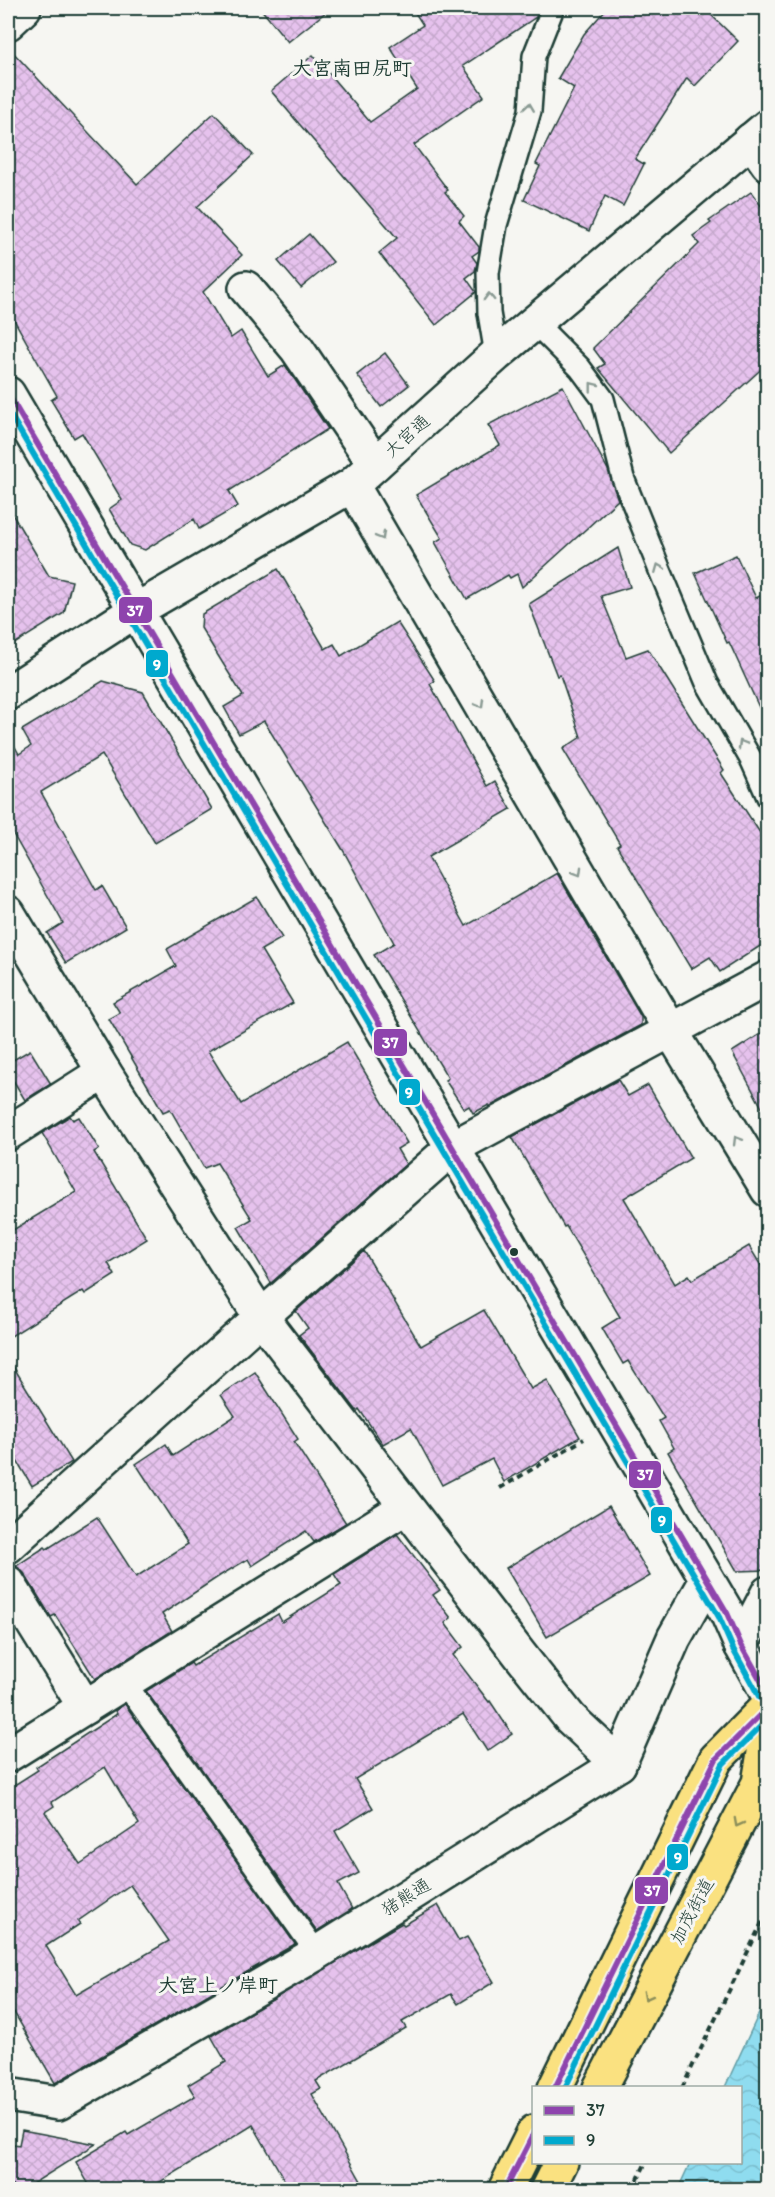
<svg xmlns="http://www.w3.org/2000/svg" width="775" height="2197" viewBox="0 0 775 2197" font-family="Itim,'Klee One',sans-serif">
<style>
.water{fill:url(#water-waves);stroke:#629ca4;stroke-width:1.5}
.building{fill:url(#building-cross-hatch);stroke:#1f3d34;stroke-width:1.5;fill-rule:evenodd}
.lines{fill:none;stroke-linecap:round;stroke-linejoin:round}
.service-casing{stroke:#1f3d34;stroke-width:26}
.minor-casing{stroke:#1f3d34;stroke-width:38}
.tertiary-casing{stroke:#1f3d34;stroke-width:38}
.primary-casing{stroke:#1f3d34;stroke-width:38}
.path{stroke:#1f3d34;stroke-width:4;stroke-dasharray:6 4.5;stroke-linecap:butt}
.service{stroke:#f6f6f2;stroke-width:21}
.minor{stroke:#f6f6f2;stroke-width:33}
.tertiary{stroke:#f6f6f2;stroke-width:33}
.primary{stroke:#fae180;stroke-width:33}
.bus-1-casing{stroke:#f6f6f2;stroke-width:10}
.bus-2-casing{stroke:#f6f6f2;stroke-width:10}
.bus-1{stroke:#8e44ad;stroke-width:6}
.bus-2{stroke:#00a9ce;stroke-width:6}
.oneway{stroke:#8a9a93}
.oneway2{stroke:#8c8f5a}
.bus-dot{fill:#1f3d34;stroke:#f6f6f2;stroke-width:2}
.labels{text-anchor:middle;stroke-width:6;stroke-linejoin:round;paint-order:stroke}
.street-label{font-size:18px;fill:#1f3d34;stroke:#f6f6f2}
.neighbourhood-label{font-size:20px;font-weight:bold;fill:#1f3d34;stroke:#f6f6f2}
.line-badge{stroke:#f6f6f2;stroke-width:2}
.badge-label{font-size:16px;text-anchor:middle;font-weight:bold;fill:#fff}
</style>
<defs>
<pattern id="water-waves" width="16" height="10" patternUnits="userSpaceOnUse" patternTransform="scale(1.5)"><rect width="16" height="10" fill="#8fdcef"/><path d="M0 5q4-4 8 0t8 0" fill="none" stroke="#7bbece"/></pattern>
<pattern id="building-cross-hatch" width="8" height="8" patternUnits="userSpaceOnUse" patternTransform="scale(1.5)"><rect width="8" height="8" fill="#e6c2ed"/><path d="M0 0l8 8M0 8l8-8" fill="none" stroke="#c5a8cc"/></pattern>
</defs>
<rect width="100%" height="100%" fill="#f6f6f2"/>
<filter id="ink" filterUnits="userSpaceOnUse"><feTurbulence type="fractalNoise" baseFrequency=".0167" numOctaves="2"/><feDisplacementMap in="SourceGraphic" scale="12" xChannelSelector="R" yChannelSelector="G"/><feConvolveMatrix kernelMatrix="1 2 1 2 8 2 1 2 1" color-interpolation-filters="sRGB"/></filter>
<g filter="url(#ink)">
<polygon class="water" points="767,1996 767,2189 678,2189 690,2163 740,2162 740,2088 725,2087"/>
<g class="building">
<polygon points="260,8 331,8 288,42"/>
<polygon points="412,8 539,8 536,17 463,66 484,96 414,145 448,190 445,192 464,216 459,221 479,247 479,251 472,256 477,263 475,271 466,278 476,292 436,325 379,253 397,238 271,91 313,55 370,122 417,89 390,47 423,25"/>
<polygon points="607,8 704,8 738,41 695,86 687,78 635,159 644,164 623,206 605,196 589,231 524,200 540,166 536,164 574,88 558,78 584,34"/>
<polygon points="8,47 137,184 214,113 253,155 197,207 242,255 203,292 231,338 241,331 268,376 285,365 328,429 229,491 238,506 199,529 194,519 145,550 130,545 109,509 122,500 82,433 74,438 51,400 57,396 8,309"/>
<polygon points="751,192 768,215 768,363 669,453 598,368 605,364 593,348 699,244 693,236 711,223 709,221"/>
<polygon points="309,234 333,262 301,288 278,261"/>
<polygon points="385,353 409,385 381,407 357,375"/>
<polygon points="563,386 608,470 618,500 522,587 517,574 510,578 508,575 467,599 435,542 442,538 416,495 500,445 488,425"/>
<polygon points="8,507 49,576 72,581 64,613 8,648"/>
<polygon points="618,548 630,587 601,596 626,657 648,649 724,770 721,773 768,845 768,941 720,972 710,957 691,969 617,846 620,844 563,749 581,737 560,675 557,676 529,604"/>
<polygon points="736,555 756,598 768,592 768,727 729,642 727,643 695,573"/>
<polygon points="278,569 325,649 334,644 341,656 397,622 435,681 430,684 487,786 495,781 511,809 428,857 466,926 557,873 641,1017 641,1025 489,1107 489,1105 473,1113 469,1106 464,1109 445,1080 448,1078 374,955 394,943 343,850 264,721 239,734 224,707 243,696 201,628 202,614"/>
<polygon points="103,681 143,692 212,809 155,843 102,755 41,792 96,890 102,886 126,927 66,963 47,933 63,923 8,825 8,734 19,754 31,746 22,730"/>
<polygon points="257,897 282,938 261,950 293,1003 208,1051 241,1104 347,1042 407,1143 397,1149 406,1164 271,1283 238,1227 252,1219 217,1163 204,1168 170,1109 163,1112 109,1019 120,1013 113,1002 176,966 167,949"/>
<polygon points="768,1029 768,1119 732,1052"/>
<polygon points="30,1050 51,1084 25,1100 8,1072 8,1063"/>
<polygon points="618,1080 628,1096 648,1085 691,1158 624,1198 675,1284 689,1275 692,1280 749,1246 768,1277 768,1570 737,1571 668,1452 674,1448 659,1421 664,1418 628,1361 623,1364 602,1328 620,1317 566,1226 564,1227 512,1137"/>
<polygon points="70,1116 73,1120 79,1117 99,1149 94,1152 147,1239 108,1263 115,1275 85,1294 83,1291 8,1338 8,1233 76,1192 42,1133"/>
<polygon points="364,1251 421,1346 484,1310 531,1389 547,1380 580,1437 504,1482 492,1459 442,1485 411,1428 383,1444 359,1409 357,1411 299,1335 308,1328 296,1311"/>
<polygon points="8,1358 72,1462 32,1486 8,1446"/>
<polygon points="255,1372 298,1439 294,1442 346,1523 314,1542 306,1531 252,1566 248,1559 221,1575 162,1614 172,1631 95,1679 55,1615 51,1617 24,1573 16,1566 45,1547 47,1549 97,1517 136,1577 188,1544 136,1464 166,1444 173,1456 235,1416 221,1395"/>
<polygon points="609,1506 650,1576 547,1637 506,1568"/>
<polygon points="397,1534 440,1590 433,1595 451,1618 445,1623 463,1647 453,1655 489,1702 490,1701 512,1734 487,1751 463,1714 355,1779 373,1808 335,1831 359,1873 338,1884 352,1909 317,1931 146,1691 191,1663 193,1666 278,1614 282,1622 341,1585 334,1574"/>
<path d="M125 1704 295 1944 55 2083 8 2002V1789L38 1770 36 1767 117 1714 115 1711ZM105 1767 139 1824 80 1864 45 1812 54 1806 52 1802ZM130 1885 169 1941 76 1995 46 1946 80 1924 78 1921Z"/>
<polygon points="438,1905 459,1941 467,1937 494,1982 458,2004 451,1994 402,2022 406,2028 316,2081 321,2089 312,2094 366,2190 290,2190 253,2125 147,2190 92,2190 76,2162 126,2132 128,2135 195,2096 188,2085 226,2062 211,2036 402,1923 404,1925"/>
<polygon points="22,2130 96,2144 26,2188 8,2185 8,2143 19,2145"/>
</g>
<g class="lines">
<g class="service-casing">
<g id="service">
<polyline points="535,323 580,368 603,399 623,478 659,568 707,683 752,761 768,797"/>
<polyline points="496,355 489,313 488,273 496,225 530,111 534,56 553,8"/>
<polyline points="125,1683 317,1953"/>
</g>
</g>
<g class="minor-casing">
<g id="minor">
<polyline points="8,23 24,8"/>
<polyline points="751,140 768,164"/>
<polyline points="246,288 297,349 375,464"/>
<polyline points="352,485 671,1031 768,1190"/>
<polyline points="8,913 104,1072 261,1317 8,1546"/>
<polyline points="8,1133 104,1072"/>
<polyline points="8,1583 85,1707"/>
<polyline points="741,1645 768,1593"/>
<polyline points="8,1755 406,1507"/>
<polyline points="619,1764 570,1718 520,1655 261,1317 452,1148 768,978"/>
<polyline points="8,2095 58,2103 317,1953 619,1764 674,1638 707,1580"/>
</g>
</g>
<g class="tertiary-casing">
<g id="tertiary">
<polyline points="8,394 727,1613 741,1645 768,1694"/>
<polyline points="8,693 135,611 352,485 496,355 768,126"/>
</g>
</g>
<g class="primary-casing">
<g id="primary">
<polyline points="555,2088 716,1759 768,1706"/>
<polyline points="600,2088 759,1783 768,1729"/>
<polyline points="505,2190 534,2132"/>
<polyline points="547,2190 561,2162"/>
</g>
</g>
<g class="path">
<polyline points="500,1488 584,1439"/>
<polyline points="682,2088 768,1910"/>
<polyline points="633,2190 646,2162"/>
</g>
<use href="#service" class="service"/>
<use href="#minor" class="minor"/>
<use href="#tertiary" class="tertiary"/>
<use href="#primary" class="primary"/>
<g class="bus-1-casing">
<g id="bus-1">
<polyline points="8,394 727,1613 741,1645 768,1693"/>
<polyline points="555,2088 716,1759 768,1707"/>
<polyline points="505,2190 534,2133"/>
</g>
</g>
<g class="bus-2-casing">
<g id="bus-2">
<polyline points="8,411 719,1617 733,1649 760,1698"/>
<polyline points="565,2088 723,1764 768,1719"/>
</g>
</g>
<use href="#bus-1" class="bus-1"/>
<use href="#bus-2" class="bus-2"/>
</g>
<defs><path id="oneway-chevron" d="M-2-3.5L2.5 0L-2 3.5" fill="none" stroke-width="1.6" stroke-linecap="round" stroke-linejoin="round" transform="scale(1.5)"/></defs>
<g class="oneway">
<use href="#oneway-chevron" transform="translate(529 107) rotate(-82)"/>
<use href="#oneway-chevron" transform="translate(489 297) rotate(-91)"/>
<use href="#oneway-chevron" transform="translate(593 386) rotate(-128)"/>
<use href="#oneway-chevron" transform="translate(381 536) rotate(60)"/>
<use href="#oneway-chevron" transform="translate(659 568) rotate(-112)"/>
<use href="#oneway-chevron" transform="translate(480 704) rotate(60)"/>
<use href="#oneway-chevron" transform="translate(742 744) rotate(-120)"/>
<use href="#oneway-chevron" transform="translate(578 872) rotate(60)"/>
<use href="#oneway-chevron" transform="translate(737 1140) rotate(-121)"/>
</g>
<g class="oneway2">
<use href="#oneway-chevron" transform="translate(738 1823) rotate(118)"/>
<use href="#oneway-chevron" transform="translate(647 1996) rotate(118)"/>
</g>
</g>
<circle class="bus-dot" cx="514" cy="1252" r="5"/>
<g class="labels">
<g class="street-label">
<text transform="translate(407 436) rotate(-42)" y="6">大宮通</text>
<text transform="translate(406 1897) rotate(-32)" y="6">猪熊通</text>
<text transform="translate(692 1911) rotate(-62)" y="6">加茂街道</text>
</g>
<g class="neighbourhood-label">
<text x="352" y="75">大宮南田尻町</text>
<text x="218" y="1992">大宮上ノ岸町</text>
</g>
</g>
<g class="line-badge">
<rect x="118" y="596" width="35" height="28" rx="6" fill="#8e44ad"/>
<rect x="145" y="649" width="24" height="29" rx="6" fill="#00a9ce"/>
<rect x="373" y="1028" width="35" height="29" rx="6" fill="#8e44ad"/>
<rect x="398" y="1078" width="23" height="28" rx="6" fill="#00a9ce"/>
<rect x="628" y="1460" width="34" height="29" rx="6" fill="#8e44ad"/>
<rect x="650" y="1506" width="23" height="28" rx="6" fill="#00a9ce"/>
<rect x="666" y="1843" width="23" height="28" rx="6" fill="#00a9ce"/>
<rect x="634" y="1876" width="35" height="29" rx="6" fill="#8e44ad"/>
</g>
<g class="badge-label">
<text x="135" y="616">37</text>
<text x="157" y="670">9</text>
<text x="390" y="1048">37</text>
<text x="409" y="1098">9</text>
<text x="645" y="1480">37</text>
<text x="662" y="1526">9</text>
<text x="678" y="1863">9</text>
<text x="652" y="1896">37</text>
</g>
<rect width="775" height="2197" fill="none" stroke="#f6f6f2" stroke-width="30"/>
<rect x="15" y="15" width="745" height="2167" fill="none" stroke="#1f3d34" stroke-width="2" filter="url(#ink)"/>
<rect x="532" y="2086" width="210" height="78" fill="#f6f6f2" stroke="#a0aca6" stroke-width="1.5"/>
<rect x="544" y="2106" width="30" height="9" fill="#8e44ad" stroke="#a0aca6" stroke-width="1.5"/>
<text x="586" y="2116" font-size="18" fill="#1f3d34">37</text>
<rect x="544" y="2136" width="30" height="9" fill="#00a9ce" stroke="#a0aca6" stroke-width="1.5"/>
<text x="586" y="2146" font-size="18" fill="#1f3d34">9</text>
</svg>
